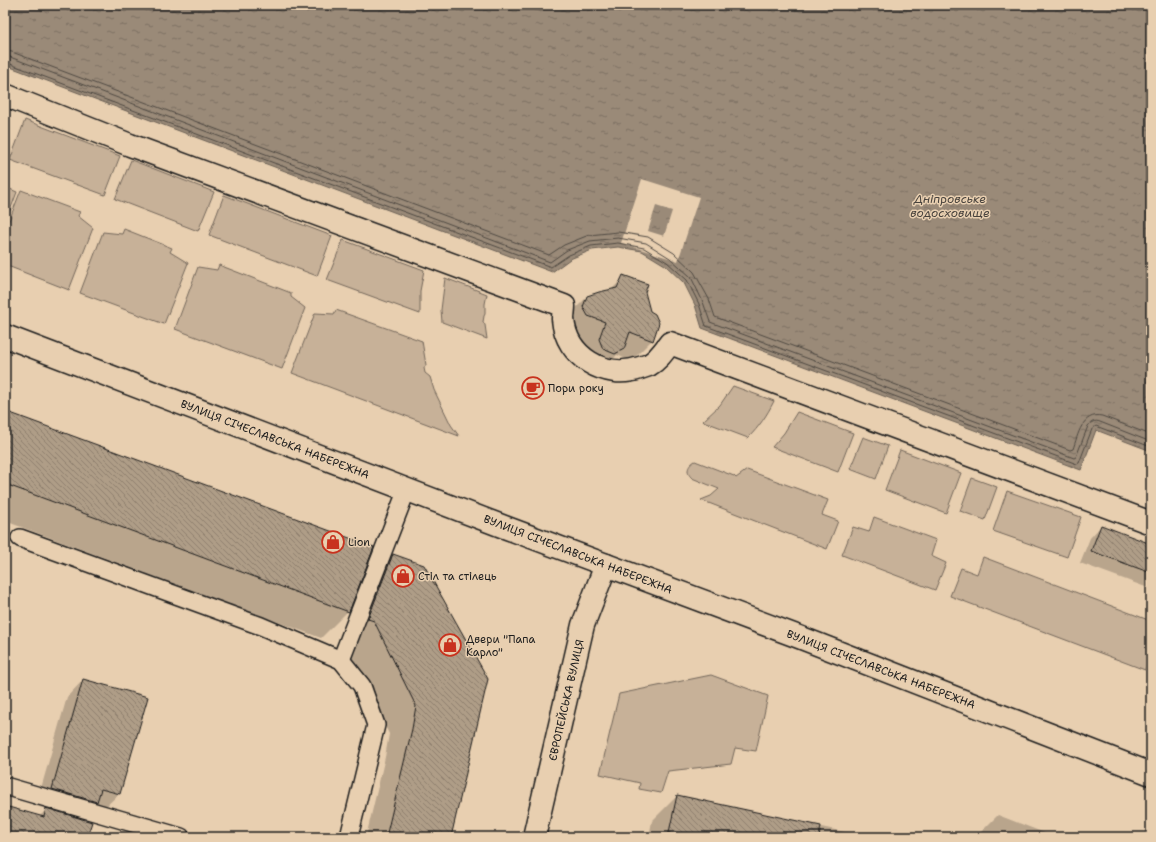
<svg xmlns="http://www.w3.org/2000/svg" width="1156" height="842" viewBox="0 0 1156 842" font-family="'Shantell Sans',sans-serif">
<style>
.green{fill:#c7b198;stroke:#72665a}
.water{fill:url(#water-ripples);stroke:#685e53}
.pier{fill:#e8cfb0;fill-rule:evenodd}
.shadow{fill:#0003}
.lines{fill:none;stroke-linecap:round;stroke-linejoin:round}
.shore{stroke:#4e4841;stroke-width:1}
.building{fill:url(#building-back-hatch);stroke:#1c1c1c}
.lane-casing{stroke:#1c1c1c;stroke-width:20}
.street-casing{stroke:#1c1c1c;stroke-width:25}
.secondary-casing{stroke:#1c1c1c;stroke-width:25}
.primary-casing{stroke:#1c1c1c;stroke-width:25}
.lane{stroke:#e8cfb0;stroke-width:17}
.street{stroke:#e8cfb0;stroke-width:22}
.secondary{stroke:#e8cfb0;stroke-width:22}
.primary{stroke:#e8cfb0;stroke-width:22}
.labels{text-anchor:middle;stroke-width:3;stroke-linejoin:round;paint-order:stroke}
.poi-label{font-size:11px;fill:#1c1c1c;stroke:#e8cfb0;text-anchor:start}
.street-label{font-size:11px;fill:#1c1c1c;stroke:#e8cfb0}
.water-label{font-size:12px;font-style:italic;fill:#48423c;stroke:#e8cfb0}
</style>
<defs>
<pattern id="water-ripples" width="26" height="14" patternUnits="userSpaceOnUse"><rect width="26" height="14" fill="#9a8a78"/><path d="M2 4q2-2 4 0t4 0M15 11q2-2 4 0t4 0" fill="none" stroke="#7d7062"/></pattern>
<pattern id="building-back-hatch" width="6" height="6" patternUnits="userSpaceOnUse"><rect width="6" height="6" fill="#af9d87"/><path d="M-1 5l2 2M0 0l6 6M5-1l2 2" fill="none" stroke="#8e7f6e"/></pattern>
</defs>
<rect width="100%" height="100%" fill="#e8cfb0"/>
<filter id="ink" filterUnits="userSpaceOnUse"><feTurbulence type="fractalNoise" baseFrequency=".025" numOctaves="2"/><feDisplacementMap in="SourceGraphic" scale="8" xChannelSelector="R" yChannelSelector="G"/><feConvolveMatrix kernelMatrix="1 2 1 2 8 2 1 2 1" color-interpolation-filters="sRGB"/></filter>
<g filter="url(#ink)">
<g class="green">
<polygon points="25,120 120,156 105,195 10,160"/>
<polygon points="131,160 214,192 198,231 115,199"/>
<polygon points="5,187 17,192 5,224"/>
<polygon points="21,190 80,212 78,216 93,228 69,290 5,265 5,231"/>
<polygon points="224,195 332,236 317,276 209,235"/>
<polygon points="124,229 172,248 170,252 188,263 164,324 80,293 103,232 122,234"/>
<polygon points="343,240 424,270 420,291 420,314 327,280"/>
<polygon points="219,265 291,293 291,297 305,308 282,369 175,329 198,267 217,270"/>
<polygon points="445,278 487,294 485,304 485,314 484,316 483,322 485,325 487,339 442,322 441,310"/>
<polygon points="336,310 422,341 426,365 424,368 425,373 430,377 434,390 451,425 459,436 292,373 315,313 334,314"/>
<path d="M733 386 774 401C767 415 759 427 748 438L703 421 720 405Z"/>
<polygon points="797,412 853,433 838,472 772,447 784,433"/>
<polygon points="863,437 888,446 876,479 850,469"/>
<polygon points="900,450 961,473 946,513 885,490"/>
<path d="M695 461 734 476 736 478 747 470 828 500 822 515 838 521 827 549 701 500 711 496 719 489 692 478C685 472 688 465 695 461Z"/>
<polygon points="972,478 997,487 985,520 960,511"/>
<polygon points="1007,491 1081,517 1067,557 993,531"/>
<polygon points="874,517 936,540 931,556 946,563 935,590 842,555 853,527 869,532"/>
<polygon points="983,557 1151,621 1151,654 1145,670 950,596 961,568 977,574"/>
<polygon points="711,675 768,696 756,751 735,748 731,764 668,771 661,793 639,789 640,783 600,774 619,694"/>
</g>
<polygon class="water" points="5,5 1151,5 1151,451 1096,430 1081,470 702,328 695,305 684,283 665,265 642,251 618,247 592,250 570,259 552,272 5,65"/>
<path class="pier" d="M642 179 699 197 678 261 621 243ZM656 206 672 211 664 236 648 231Z"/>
<g class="shadow">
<polygon points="623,278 644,292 652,340 631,361 617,355 602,370 578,360 585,343 567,337 566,318 587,297 610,291"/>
<polygon points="5,413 348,611 321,638 5,521"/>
<polygon points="1101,526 1151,545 1151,589 1080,563 1090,538"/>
<polygon points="393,555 450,837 366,837 385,757 389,734 347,648 366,582"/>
<polygon points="83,680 119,794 102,810 91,807 79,819 86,837 5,837 5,807 39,817 47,809 36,806 67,697"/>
<polygon points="677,796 868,837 649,837 652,821"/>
<polygon points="998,815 1055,837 976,837"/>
</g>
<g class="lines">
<g class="shore">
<path d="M5 51 12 52 549 255 564 245 589 235 618 232 648 237 674 253 694 272 709 299 715 317 1070 450 1073 449C1078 435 1082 412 1102 416L1151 435"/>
<path d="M5 57H10L550 262 567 250 590 241 618 238 646 243 670 258 691 277 703 302 710 322 1074 458 1076 457 1088 426C1091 422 1095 420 1100 422L1151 442"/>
<polyline points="5,62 551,267 569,255 591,246 618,243 644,248 667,262 687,280 699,304 706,326 1077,464 1079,463 1092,429 1096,426 1151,447"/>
</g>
</g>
<g class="building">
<polygon points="623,275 648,284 645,292 650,311 655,314 659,323 653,341 630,332 624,349 615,354 603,349 599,339 605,322 588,316 583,307 587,296 599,292 617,288"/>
<polygon points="5,411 374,547 349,612 5,484"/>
<polygon points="1101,525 1151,544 1151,573 1091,551"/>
<polygon points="393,554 424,565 488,679 451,837 386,837 412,729 416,706 374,621 368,619"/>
<polygon points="83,679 148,697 120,794 101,789 97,802 52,789"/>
<polygon points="677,795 821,826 819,837 668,837"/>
<polygon points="5,806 44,817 46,808 92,822 87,837 5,837"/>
</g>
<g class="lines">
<g class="lane-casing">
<g id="lane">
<polyline points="20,538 261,626 341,660 362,686 376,725 349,837"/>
<polyline points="341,660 407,489"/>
<polyline points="5,786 181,837"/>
</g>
</g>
<g class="street-casing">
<path id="street" d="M5 95 130 145 564 306C564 310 563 315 563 319 566 357 605 380 640 368 643 367 646 366 649 365 658 360 664 351 670 343L1151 523"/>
</g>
<g class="secondary-casing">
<polyline id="secondary" points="534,837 583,625 606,565"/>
</g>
<g class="primary-casing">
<polyline id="primary" points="5,336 507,528 799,637 1151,774"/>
</g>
<use href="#lane" class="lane"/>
<use href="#street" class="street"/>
<use href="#secondary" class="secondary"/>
<use href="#primary" class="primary"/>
</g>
</g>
<defs>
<g id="cafe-ring" transform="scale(1.15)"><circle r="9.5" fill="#e8cfb0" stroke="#c8321e" stroke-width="1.5"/><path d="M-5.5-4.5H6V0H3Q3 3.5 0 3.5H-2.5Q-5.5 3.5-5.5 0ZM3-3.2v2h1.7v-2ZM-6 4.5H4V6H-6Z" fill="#c8321e"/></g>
<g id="shop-ring" transform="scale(1.15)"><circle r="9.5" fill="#e8cfb0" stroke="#c8321e" stroke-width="1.5"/><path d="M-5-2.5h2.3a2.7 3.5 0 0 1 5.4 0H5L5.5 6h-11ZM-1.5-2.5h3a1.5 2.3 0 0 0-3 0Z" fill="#c8321e"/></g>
</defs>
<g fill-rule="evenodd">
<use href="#cafe-ring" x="533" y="388"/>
<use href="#shop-ring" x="333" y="542"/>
<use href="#shop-ring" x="403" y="576"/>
<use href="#shop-ring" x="450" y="645"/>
</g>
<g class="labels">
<g class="poi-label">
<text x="548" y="392">Пори року</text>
<text x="348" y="546">Lion</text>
<text x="418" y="580">Стіл та стілець</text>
<text x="466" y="643">Двери "Папа<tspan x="466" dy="13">Карло"</tspan></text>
</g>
<g class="street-label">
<text transform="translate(275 439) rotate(21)" y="4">ВУЛИЦЯ СІЧЕСЛАВСЬКА НАБЕРЕЖНА</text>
<text transform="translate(578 554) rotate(21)" y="4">ВУЛИЦЯ СІЧЕСЛАВСЬКА НАБЕРЕЖНА</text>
<text transform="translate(881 669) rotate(21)" y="4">ВУЛИЦЯ СІЧЕСЛАВСЬКА НАБЕРЕЖНА</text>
<text transform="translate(566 700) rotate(-77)" y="4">ЄВРОПЕЙСЬКА ВУЛИЦЯ</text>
</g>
<g class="water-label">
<text x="950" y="203">Дніпровське<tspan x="950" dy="14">водосховище</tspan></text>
</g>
</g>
<rect width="1156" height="842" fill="none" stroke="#e8cfb0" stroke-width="20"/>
<rect x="10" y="10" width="1136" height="822" fill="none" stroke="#1c1c1c" stroke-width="1.5" filter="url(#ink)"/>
</svg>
